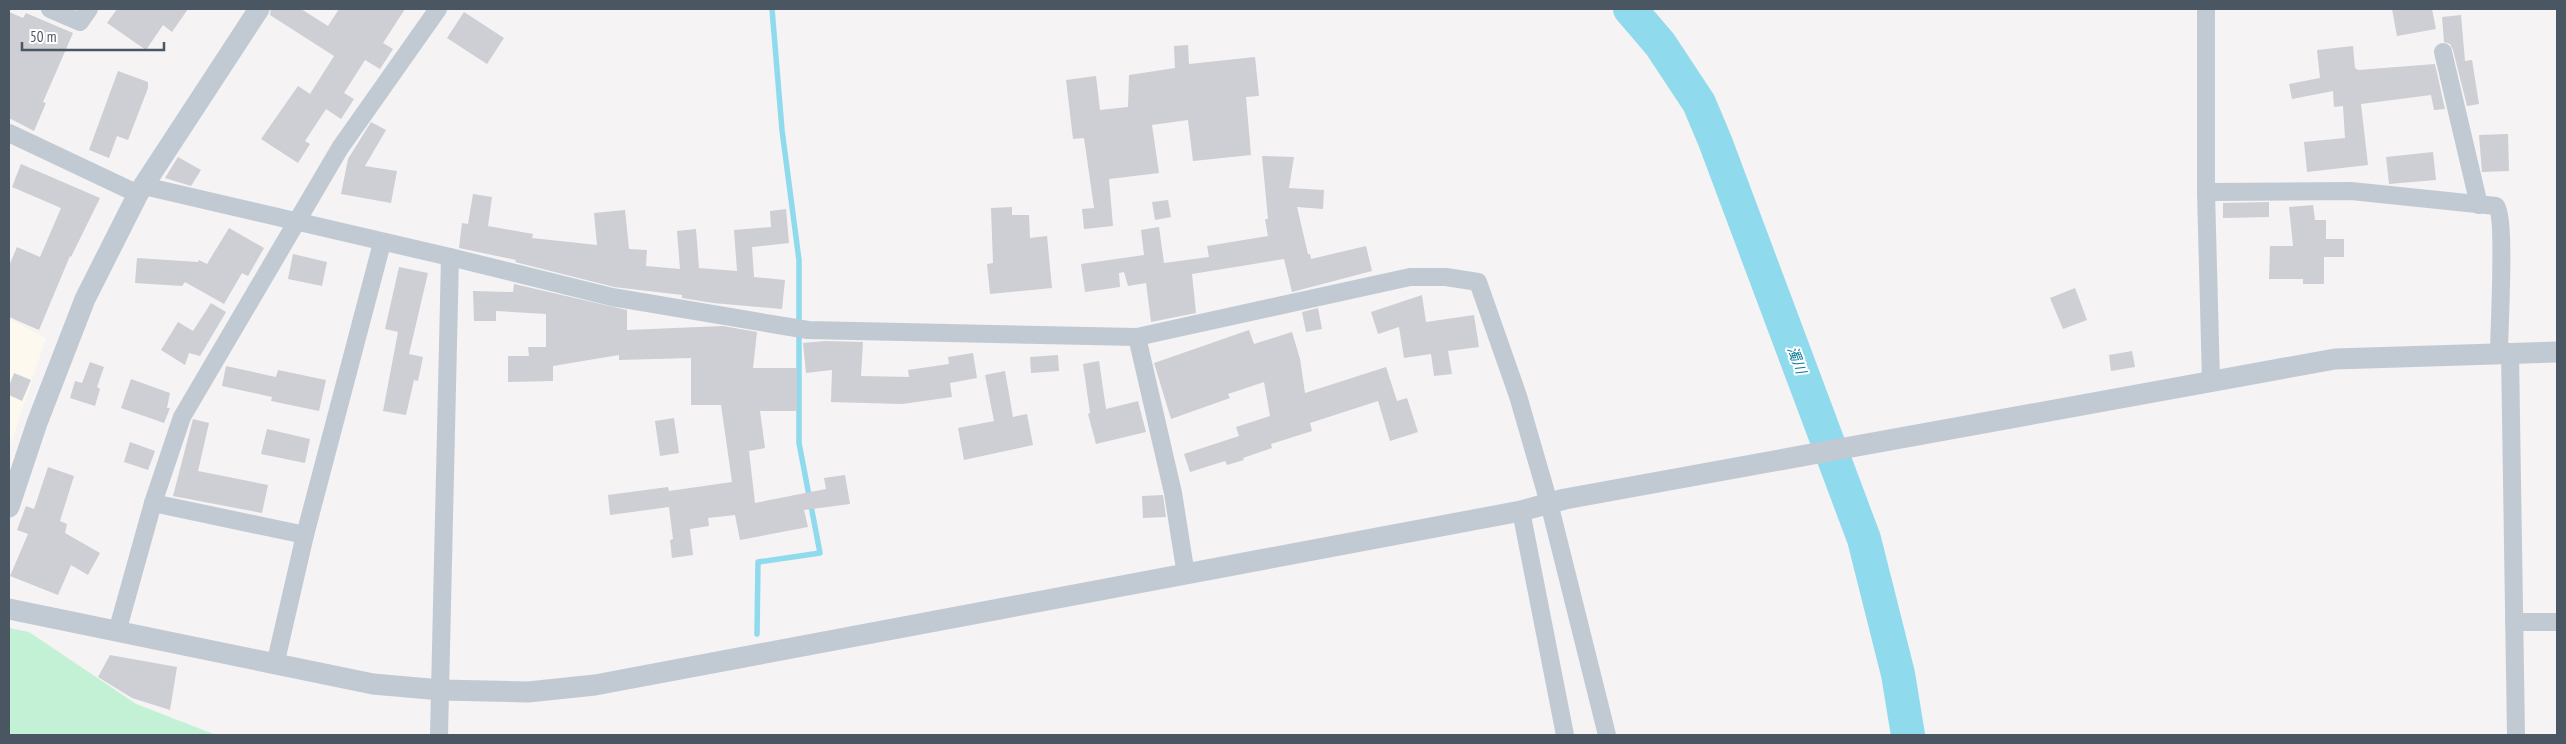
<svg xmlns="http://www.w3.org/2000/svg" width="2566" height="744" viewBox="0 0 2566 744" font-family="'PT Sans Narrow','Noto Sans JP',sans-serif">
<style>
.commercial{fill:#fdf9ef}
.green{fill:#c3f1d5}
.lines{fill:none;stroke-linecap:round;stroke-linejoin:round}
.stream{stroke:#90daee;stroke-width:5.5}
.river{stroke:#90daee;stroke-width:34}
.building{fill:#cdcfd5}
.minor{stroke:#c1cad2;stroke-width:18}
.tertiary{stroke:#c1cad2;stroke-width:21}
.labels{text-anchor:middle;stroke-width:4;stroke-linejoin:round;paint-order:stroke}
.water-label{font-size:14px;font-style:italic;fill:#0c7c9b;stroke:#fff}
</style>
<rect width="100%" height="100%" fill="#f5f3f3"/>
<polygon class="commercial" points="9,319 46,338 9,449"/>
<polygon class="green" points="9,628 29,632 136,704 216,735 9,735"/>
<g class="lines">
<polyline class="stream" points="757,634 758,562 820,553 799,443 799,260 782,130 772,9"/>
<polyline class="river" points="1630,9 1660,44 1699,103 1715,141 1864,539 1898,674 1908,735"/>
</g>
<g class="building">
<polygon points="117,9 188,9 172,32 163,25 146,50 107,23"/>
<polygon points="271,9 301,9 328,26 339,9 405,9 383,43 393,49 380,69 365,60 344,93 354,99 341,119 326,109 305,141 310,144 298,163 261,139 298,86 310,94 334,56 270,15"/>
<polygon points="2392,9 2432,9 2436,29 2397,36"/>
<polygon points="9,12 23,18 26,13 73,33 43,102 46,103 34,131 9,118"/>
<polygon points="464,12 504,38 487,64 447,38"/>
<polygon points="2461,15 2465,61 2472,60 2479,104 2467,106 2453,50 2450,44 2444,42 2442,17"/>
<polygon points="1188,45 1189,64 1255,57 1259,96 1246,97 1251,155 1193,161 1188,120 1152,125 1159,173 1109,179 1113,226 1084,229 1082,209 1094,208 1084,138 1073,139 1066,80 1096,76 1100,110 1128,107 1129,75 1175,68 1174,46"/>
<polygon points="2353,46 2355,68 2358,70 2435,64 2445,109 2434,110 2431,95 2361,104 2368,165 2307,172 2304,142 2345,138 2343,106 2334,107 2333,91 2292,99 2289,84 2320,78 2317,50"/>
<polygon points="118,71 148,82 148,88 128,140 117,136 109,158 89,150"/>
<polygon points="371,122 386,130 365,166 397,171 391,203 341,194 348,159"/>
<polygon points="2508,134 2509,171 2482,172 2479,135"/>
<polygon points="2433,152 2436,180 2389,184 2386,157"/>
<polygon points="1262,156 1294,157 1289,188 1324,190 1323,209 1297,207 1308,254 1310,254 1311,259 1366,246 1372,271 1292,292 1284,259 1192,274 1196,313 1151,322 1146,283 1128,286 1124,272 1119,273 1120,287 1085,292 1081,264 1144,255 1141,230 1159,227 1164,263 1209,257 1207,246 1268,236 1265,219 1268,219"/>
<polygon points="178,157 201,170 191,186 165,178"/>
<polygon points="21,164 100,198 71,257 70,256 39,330 9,317 9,266 17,247 40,257 61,208 12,187"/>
<polygon points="473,194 492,197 488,226 533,234 532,238 597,245 594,213 625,210 629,249 647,250 646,266 680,269 677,231 696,229 699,268 737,271 734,230 771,227 770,211 786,209 789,243 752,247 754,277 785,280 782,309 713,303 682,298 682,295 614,287 515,262 516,260 459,248 462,223 468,224"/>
<polygon points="1168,200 1171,217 1155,220 1152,202"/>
<polygon points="2269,202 2269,217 2223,218 2223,203"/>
<polygon points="2313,205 2315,220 2326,220 2326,239 2344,239 2344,257 2324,257 2324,284 2303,284 2303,279 2269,279 2270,246 2293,246 2289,207"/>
<polygon points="1012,207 1012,215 1029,215 1030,238 1047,236 1052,288 990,294 987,264 993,263 991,208"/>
<polygon points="229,228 264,248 248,276 242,273 224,304 185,282 182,286 135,283 137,258 198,262 199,260 207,264"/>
<polygon points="293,254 327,262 322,286 288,279"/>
<polygon points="399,267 428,273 409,354 423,357 418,381 414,380 406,415 383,411 398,332 385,329"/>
<polygon points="514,284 627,310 627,330 723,326 757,332 753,368 797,368 797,411 760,411 765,448 749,451 755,503 826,489 824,478 845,475 850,504 804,510 808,527 740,540 735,515 708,518 709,526 690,529 693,555 672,558 670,540 673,539 669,507 610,515 608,495 668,487 669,491 732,482 721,405 691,405 691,358 619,360 619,355 553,366 553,381 508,382 508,356 529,356 528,347 546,347 546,314 496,311 496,321 474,321 473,291 513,292"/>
<polygon points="2075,288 2087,320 2063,329 2050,298"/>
<polygon points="1422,295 1426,322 1474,315 1479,347 1448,351 1452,374 1434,376 1431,354 1404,358 1399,327 1378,334 1371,312"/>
<polygon points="211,303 226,312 200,356 189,353 185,365 161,350 178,322 193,331"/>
<polygon points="1318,308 1322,329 1306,332 1302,312"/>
<polygon points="1249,330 1254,344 1292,332 1300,359 1305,393 1386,367 1397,401 1407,398 1418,432 1390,441 1378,401 1310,423 1312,431 1271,444 1272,448 1243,458 1244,460 1227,465 1225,461 1190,472 1184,454 1239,436 1236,427 1270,416 1264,382 1228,394 1230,398 1171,419 1154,363"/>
<polygon points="825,341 863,342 861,376 909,377 908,370 949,364 948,357 973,353 977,378 950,383 952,397 902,404 831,402 832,370 806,373 803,343"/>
<polygon points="2132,351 2135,367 2111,371 2109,355"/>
<polygon points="1058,355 1059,371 1031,373 1030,357"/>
<polygon points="1099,361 1106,409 1138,401 1146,432 1096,444 1088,414 1090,413 1083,364"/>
<polygon points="90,362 104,367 97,387 100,389 95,406 70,398 75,381 82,383"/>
<polygon points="226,366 276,377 278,370 326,380 319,411 271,401 272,397 222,386"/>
<polygon points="1005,371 1013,417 1027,414 1033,445 964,460 958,428 994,421 985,375"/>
<polygon points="14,373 31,380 22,401 9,395 9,386"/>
<polygon points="131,379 170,393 167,408 170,408 164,423 121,408"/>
<polygon points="674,418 679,453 660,456 655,421"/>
<polygon points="193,419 209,423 198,471 268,485 262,513 173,496"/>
<polygon points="267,429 310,439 305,463 261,454"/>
<polygon points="130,442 155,451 148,470 124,462"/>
<polygon points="48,467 74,476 60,521 67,524 65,533 100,553 88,575 71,565 58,595 10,576 28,534 17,530 26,506 34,509"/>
<polygon points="1163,495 1166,517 1143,518 1142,496"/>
<polygon points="110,655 177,667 170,710 132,698 98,677"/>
</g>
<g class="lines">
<g class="minor">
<polyline points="50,9 80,22 89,9"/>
<polyline points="2206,9 2206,192 2211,381"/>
<polyline points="2443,52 2479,205"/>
<polyline points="9,133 138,194"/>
<polyline points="144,186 450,257 612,297 808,330 1137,337 1410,277 1446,277 1478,282 1518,396 1549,503 1607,735"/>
<path d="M2206 192 2351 191 2496 206C2506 217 2499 330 2499 353"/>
<polyline points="1137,337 1173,493 1186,575"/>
<polyline points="2510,353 2516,735"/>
<polyline points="153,503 305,535"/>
<polyline points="1521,511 1565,735"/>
<polyline points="2514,622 2557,622"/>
<polyline points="117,632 153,503 182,417 340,148 438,9"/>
<polyline points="275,665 305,535 382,243"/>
<polyline points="439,735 450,257"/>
</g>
<g class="tertiary">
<polyline points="9,507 37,423 85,299 138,194 259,9"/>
<polyline points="9,609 373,684 441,690 528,692 595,685 1521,511 1565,499 2335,359 2557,352"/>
</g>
</g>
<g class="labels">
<g class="water-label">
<text transform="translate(1797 360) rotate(69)" y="5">濁川</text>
</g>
</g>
<rect width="2566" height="744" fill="none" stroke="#4a5661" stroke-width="20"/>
<path d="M22 42v8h142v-8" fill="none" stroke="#4a5661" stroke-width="2.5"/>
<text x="30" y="42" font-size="15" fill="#4a5661" stroke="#ffffff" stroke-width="4" paint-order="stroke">50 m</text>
</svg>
